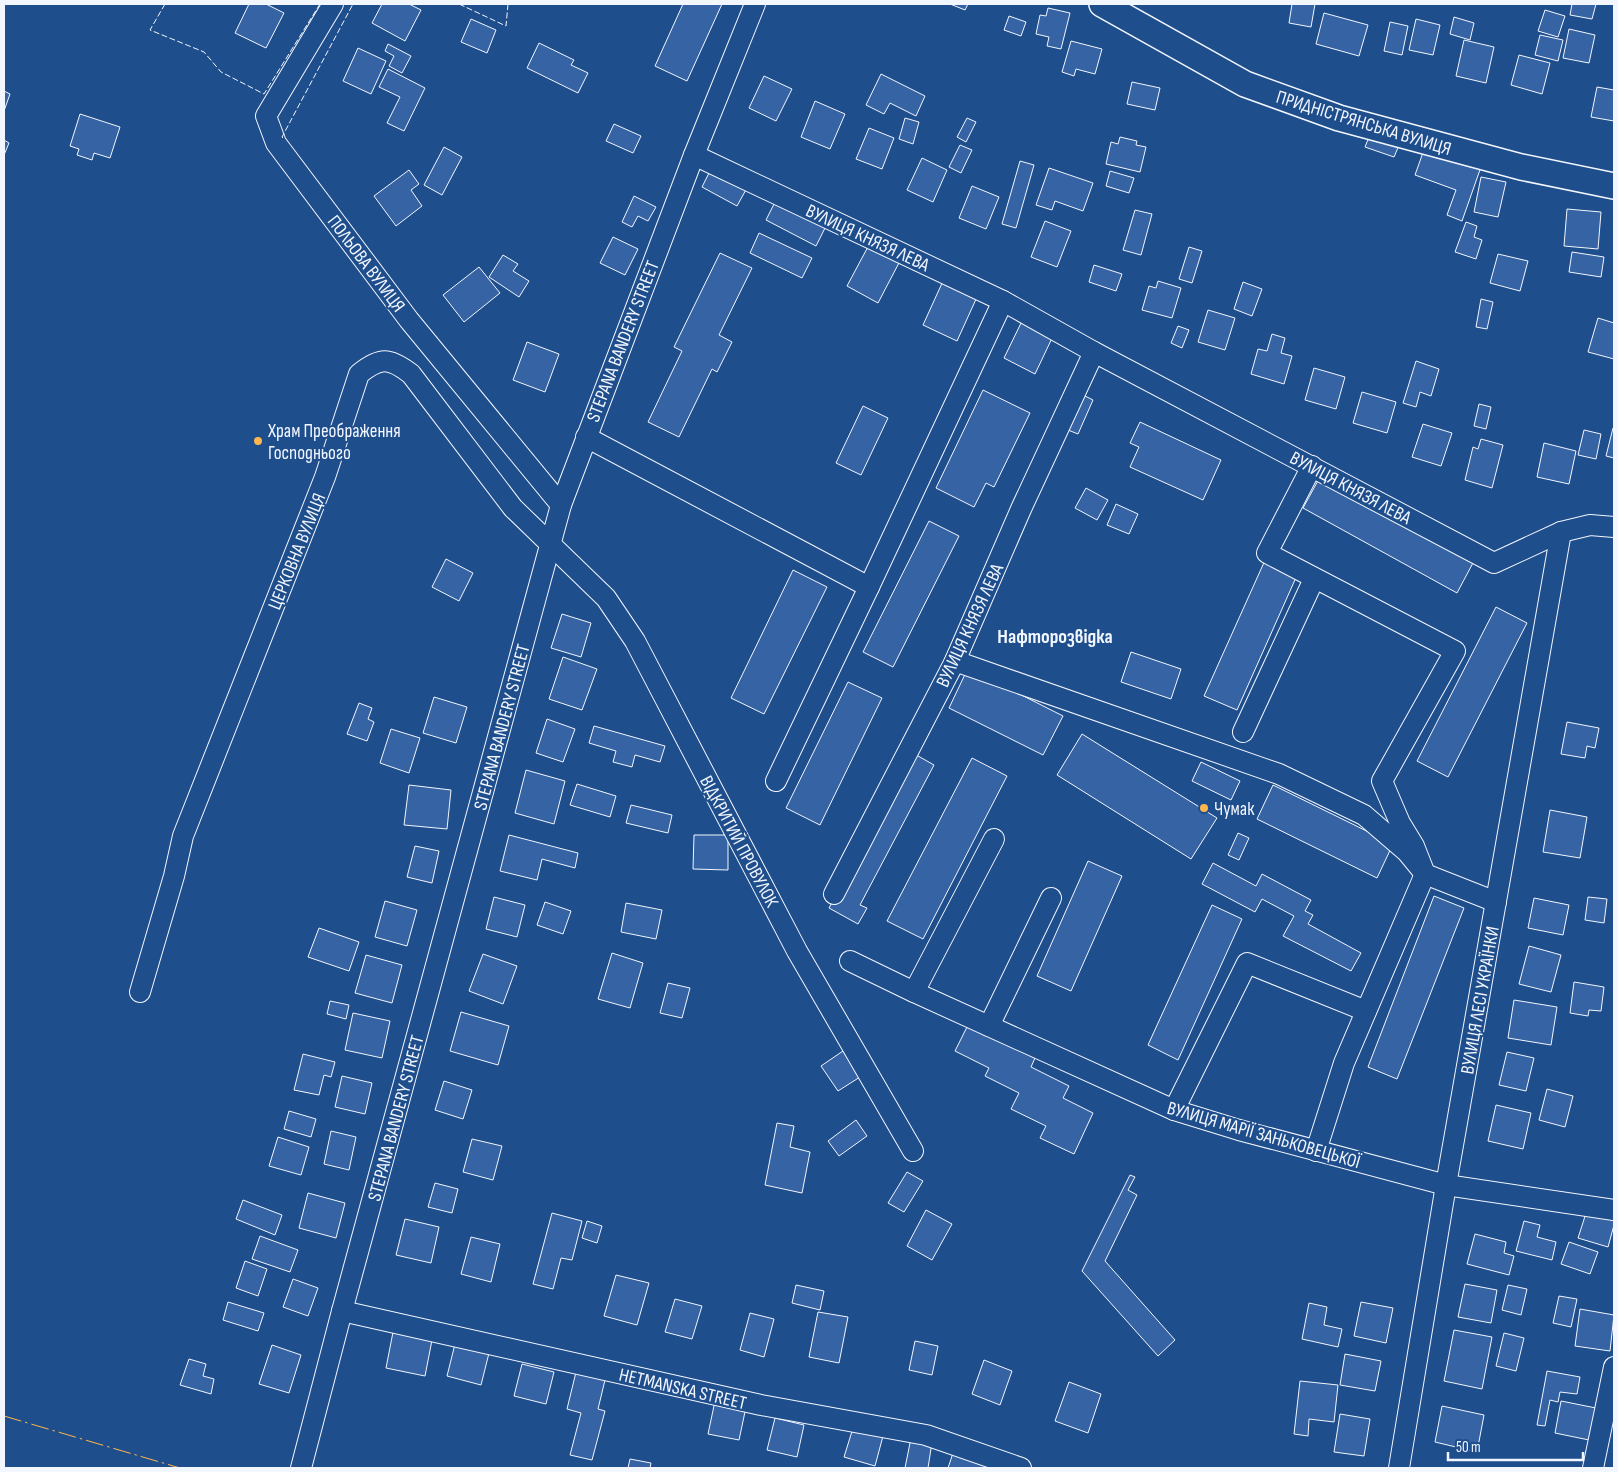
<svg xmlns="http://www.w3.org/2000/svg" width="1618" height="1472" viewBox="0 0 1618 1472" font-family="'Sofia Sans Condensed',sans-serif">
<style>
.building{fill:#3563a3;stroke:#f2f6ff}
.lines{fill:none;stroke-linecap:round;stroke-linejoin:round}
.minor-casing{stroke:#f2f6ff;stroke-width:22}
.major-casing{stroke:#f2f6ff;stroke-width:28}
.minor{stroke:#1f4e8c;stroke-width:20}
.major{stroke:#1f4e8c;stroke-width:25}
.fence{stroke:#f2f6ff;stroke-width:1;stroke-dasharray:6 2.5;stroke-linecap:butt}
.power{stroke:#ffb74d;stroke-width:1;stroke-dasharray:18 4 2.5 4;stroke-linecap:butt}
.poi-dot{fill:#ffb74d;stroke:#1f4e8c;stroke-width:2}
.labels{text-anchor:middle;stroke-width:4;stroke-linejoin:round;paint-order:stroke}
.street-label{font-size:19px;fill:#f2f6ff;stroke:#1f4e8c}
.poi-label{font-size:19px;fill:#f2f6ff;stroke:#1f4e8c;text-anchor:start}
.neighbourhood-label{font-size:20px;font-weight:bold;fill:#f2f6ff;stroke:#1f4e8c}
</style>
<rect width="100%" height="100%" fill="#1f4e8c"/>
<g class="building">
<polygon points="249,4 266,4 284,13 266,48 235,33"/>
<polygon points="382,4 409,4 421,10 405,41 372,23"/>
<polygon points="683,4 722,4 687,81 655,66"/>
<polygon points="950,4 968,4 965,10"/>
<polygon points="1292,4 1315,4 1311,27 1289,23"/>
<polygon points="1572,4 1596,4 1592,19 1570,15"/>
<polygon points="1048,8 1070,13 1061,49 1047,46 1049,37 1036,34 1040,15 1046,16"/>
<polygon points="1545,10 1565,16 1558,37 1538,31"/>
<polygon points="1324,13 1368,25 1359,56 1316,44"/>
<polygon points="1009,16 1026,22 1021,36 1004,30"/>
<polygon points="1454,17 1474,23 1470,40 1450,34"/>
<polygon points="471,19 496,30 487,53 461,42"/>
<polygon points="1416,19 1440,25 1433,55 1409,50"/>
<polygon points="1390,22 1408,26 1402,55 1384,51"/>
<polygon points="1569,29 1595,35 1589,63 1563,58"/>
<polygon points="1540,35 1563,40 1558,61 1535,55"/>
<polygon points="1464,40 1494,47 1486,83 1456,76"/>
<polygon points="1071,41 1102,49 1095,74 1076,69 1074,76 1062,72"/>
<polygon points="539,43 574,60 571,65 588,73 578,93 527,68"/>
<polygon points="388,44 411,56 402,73 389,66 394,56 385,51"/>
<polygon points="358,48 386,61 371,94 343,81"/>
<polygon points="1519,55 1550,63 1542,94 1511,85"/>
<polygon points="388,69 425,88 404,131 387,123 400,97 379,87"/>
<polygon points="881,74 925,96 916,116 890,103 884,114 866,105"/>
<polygon points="764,76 792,89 776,121 749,108"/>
<polygon points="1132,82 1160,88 1155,110 1127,104"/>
<polygon points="1597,87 1614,90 1614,121 1591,117"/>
<polygon points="4,91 10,94 4,111"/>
<polygon points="815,101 845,114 830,149 801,137"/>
<polygon points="80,114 120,127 110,158 94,153 92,160 77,155 79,149 70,146"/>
<polygon points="905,118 919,122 913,144 899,139"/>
<polygon points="967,118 976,122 966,142 957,137"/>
<polygon points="614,124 641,136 633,153 606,141"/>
<polygon points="869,128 894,138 882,169 856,159"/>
<polygon points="1371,132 1400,143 1394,157 1365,147"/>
<polygon points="1120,137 1137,141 1136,145 1146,147 1140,172 1106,164 1111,142 1118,144"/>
<polygon points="4,140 9,143 4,155"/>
<polygon points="1426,144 1482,164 1462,221 1447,215 1456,190 1415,175"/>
<polygon points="960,145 972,150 961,173 949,167"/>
<polygon points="444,147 462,157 442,195 424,185"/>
<polygon points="922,158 947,170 933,202 907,190"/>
<polygon points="1020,161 1034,165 1016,228 1002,224"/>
<polygon points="712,167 748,186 737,206 702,187"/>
<polygon points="1049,168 1093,183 1083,211 1055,201 1052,210 1036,205"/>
<polygon points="409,170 419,184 411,190 422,206 396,226 374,196"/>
<polygon points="1110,171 1134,178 1129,193 1106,186"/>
<polygon points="1481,177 1506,182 1498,217 1474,212"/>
<polygon points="972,186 999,197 986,229 959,218"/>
<polygon points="634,196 656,207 648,221 638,216 632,227 622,222"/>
<polygon points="776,200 826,226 816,246 766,220"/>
<polygon points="1567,209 1601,212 1598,249 1564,246"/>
<polygon points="1135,210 1152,214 1141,255 1123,250"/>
<polygon points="1045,221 1071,231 1057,267 1031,257"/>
<polygon points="1466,222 1477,226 1474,237 1482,240 1476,259 1455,252"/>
<polygon points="759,233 812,258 802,278 750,253"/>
<polygon points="613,237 638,249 625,275 600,263"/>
<polygon points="870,243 901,259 878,303 847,286"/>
<polygon points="1189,247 1202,251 1192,283 1179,279"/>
<polygon points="1572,252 1604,257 1601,277 1569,272"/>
<polygon points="720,253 752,268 719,335 732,342 717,372 712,369 679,437 648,422 682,351 674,347"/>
<polygon points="1498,254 1528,261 1520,291 1490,283"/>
<polygon points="503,255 518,264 513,271 529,281 519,297 489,277"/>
<polygon points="1094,265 1122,274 1116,291 1089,282"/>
<polygon points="479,267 500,293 464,322 443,295"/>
<polygon points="943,281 977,297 957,341 923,325"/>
<polygon points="1158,281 1181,288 1172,318 1142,310 1149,286 1156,288"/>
<polygon points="1243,282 1262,289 1252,316 1234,309"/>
<polygon points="1481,299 1493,302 1487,329 1476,327"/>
<polygon points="1208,310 1235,318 1225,350 1198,342"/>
<polygon points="1598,318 1614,323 1614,359 1588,352"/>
<polygon points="1023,319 1054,334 1035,374 1004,358"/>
<polygon points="1178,326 1189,330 1182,348 1171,343"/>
<polygon points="1272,334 1285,338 1281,353 1292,356 1284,384 1251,374 1258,349 1267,351"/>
<polygon points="527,342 559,354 545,392 513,380"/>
<polygon points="1416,361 1439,369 1431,396 1420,392 1416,407 1403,403"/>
<polygon points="1314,368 1345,377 1336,409 1305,400"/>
<polygon points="983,390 1030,413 994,487 986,483 974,507 936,488"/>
<polygon points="1362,392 1396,402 1387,433 1353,423"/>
<polygon points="1079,393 1093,400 1078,434 1063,428"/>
<polygon points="1479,404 1491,407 1486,429 1474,426"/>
<polygon points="863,406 888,418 861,475 836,463"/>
<polygon points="1140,422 1221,460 1203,500 1130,467 1139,447 1130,443"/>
<polygon points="1423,424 1452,433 1441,466 1412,457"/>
<polygon points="1613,428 1614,428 1614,458 1606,456"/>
<polygon points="1584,430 1601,434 1596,459 1578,455"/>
<polygon points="1481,439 1503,445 1492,488 1465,480 1473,447 1478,449"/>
<polygon points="1544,443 1576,451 1569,484 1537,477"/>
<polygon points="1320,477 1474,561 1457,593 1303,508"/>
<polygon points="1086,488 1108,500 1097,520 1075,508"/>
<polygon points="1116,504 1138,514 1129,534 1107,525"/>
<polygon points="929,521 959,536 893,667 863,652"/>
<polygon points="1266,558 1298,573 1237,710 1204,696"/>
<polygon points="446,559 473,573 459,601 432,587"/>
<polygon points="793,570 827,587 764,714 731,698"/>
<polygon points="1496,607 1527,623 1448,777 1417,761"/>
<polygon points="562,614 591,623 581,657 551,648"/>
<polygon points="1131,652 1181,669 1171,699 1121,682"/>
<polygon points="563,657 597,669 582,710 549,699"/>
<polygon points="968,668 1063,716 1043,755 949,708"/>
<polygon points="848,682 882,698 820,825 786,808"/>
<polygon points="434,697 467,707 456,743 423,733"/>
<polygon points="359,703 372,708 368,719 374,722 367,741 347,734"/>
<polygon points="547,719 575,729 563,762 536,753"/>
<polygon points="1567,722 1599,728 1595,748 1587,746 1585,758 1561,754"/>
<polygon points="594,726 665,746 660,762 635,755 632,767 613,762 616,751 589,743"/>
<polygon points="391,729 420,738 409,773 380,763"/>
<polygon points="1082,734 1217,818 1191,859 1057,775"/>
<polygon points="911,752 934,765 860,905 867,908 858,924 829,908"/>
<polygon points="972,758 1007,776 923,939 887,921"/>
<polygon points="1201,762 1240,781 1231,800 1192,781"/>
<polygon points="526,770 565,781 554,824 515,813"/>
<polygon points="577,784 616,796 610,817 570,805"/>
<polygon points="409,785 451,790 447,829 404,825"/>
<polygon points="1273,785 1393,844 1377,878 1257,819"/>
<polygon points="631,805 672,815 668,833 626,823"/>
<polygon points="1550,810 1587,817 1580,858 1543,852"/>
<polygon points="1238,833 1249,838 1239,860 1228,855"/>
<polygon points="509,835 578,853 575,868 542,859 537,880 500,871"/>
<polygon points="694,835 728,835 728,870 693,869"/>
<polygon points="415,846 439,851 432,883 407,877"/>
<polygon points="1088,861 1122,876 1071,991 1037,976"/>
<polygon points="1213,863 1256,886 1262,874 1311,900 1305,911 1313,915 1308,924 1361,953 1351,971 1283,936 1294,916 1262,899 1255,912 1202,884"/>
<polygon points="1434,896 1464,908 1397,1079 1368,1067"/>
<polygon points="494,897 525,905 517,937 486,929"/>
<polygon points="1588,897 1607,899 1604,923 1585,920"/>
<polygon points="1534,898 1569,905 1563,935 1528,928"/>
<polygon points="385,901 417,910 407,946 375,937"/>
<polygon points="545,902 571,911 563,934 537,925"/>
<polygon points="626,903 662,910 656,939 621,932"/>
<polygon points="1212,905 1242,919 1178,1060 1148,1045"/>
<polygon points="319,928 359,942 349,971 308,957"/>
<polygon points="1529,946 1561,955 1551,992 1519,984"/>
<polygon points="612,953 643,963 630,1008 598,999"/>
<polygon points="483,954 517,966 503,1004 469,991"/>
<polygon points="366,955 402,965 392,1003 355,993"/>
<polygon points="1574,982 1604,987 1601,1011 1589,1010 1588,1016 1570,1013"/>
<polygon points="668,983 690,988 682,1018 660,1013"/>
<polygon points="1514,1000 1557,1007 1551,1045 1508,1038"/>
<polygon points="330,1001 349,1005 346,1019 327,1014"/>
<polygon points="461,1012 509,1026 498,1065 450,1051"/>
<polygon points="353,1013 390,1021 382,1058 345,1050"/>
<polygon points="968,1025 1035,1058 1031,1067 1069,1086 1063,1098 1093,1113 1074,1154 1040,1138 1046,1126 1011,1109 1019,1093 985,1076 989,1068 955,1051"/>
<polygon points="843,1051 860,1077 838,1091 821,1066"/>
<polygon points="1507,1052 1534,1058 1526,1091 1499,1085"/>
<polygon points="303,1054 335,1062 331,1077 324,1075 319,1095 294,1090"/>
<polygon points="342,1076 372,1083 365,1114 335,1107"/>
<polygon points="444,1081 472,1090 463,1119 435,1110"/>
<polygon points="1547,1089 1573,1096 1565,1127 1539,1120"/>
<polygon points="1496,1105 1531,1113 1523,1149 1488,1141"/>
<polygon points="289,1111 316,1119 311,1137 284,1129"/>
<polygon points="856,1120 867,1136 839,1156 828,1141"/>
<polygon points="777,1123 794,1126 790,1147 810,1152 802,1193 765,1185"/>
<polygon points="331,1131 356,1137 349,1170 324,1164"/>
<polygon points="278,1137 309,1147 301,1175 269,1166"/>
<polygon points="472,1139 502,1146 493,1180 463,1172"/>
<polygon points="907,1172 923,1181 904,1212 888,1203"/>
<polygon points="1130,1175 1135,1177 1128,1190 1137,1195 1105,1261 1175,1340 1158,1356 1082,1271"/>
<polygon points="435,1183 458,1189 452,1213 428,1207"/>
<polygon points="308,1193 345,1203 336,1238 299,1228"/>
<polygon points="243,1200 282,1215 275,1235 236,1219"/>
<polygon points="926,1210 952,1224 932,1260 907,1246"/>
<polygon points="1587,1210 1614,1218 1614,1225 1608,1247 1578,1238"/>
<polygon points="552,1213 582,1221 572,1260 561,1258 553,1289 533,1284"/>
<polygon points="405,1219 439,1227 431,1263 396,1255"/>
<polygon points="587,1221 602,1226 597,1243 582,1238"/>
<polygon points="1524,1221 1540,1225 1537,1237 1556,1242 1552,1260 1516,1251"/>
<polygon points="1475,1234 1506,1242 1504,1253 1514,1256 1509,1275 1467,1264"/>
<polygon points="260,1236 298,1250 290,1272 252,1259"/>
<polygon points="471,1237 500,1244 491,1282 461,1274"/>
<polygon points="1569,1242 1598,1252 1590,1274 1561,1264"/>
<polygon points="245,1261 267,1269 258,1296 236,1288"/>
<polygon points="616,1275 649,1283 637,1325 604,1316"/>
<polygon points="293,1279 318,1288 308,1316 283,1307"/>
<polygon points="1465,1284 1497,1290 1491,1323 1458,1317"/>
<polygon points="796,1285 824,1291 820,1310 792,1303"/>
<polygon points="1508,1285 1527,1289 1521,1315 1502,1310"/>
<polygon points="1559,1296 1577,1299 1571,1327 1553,1323"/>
<polygon points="675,1299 702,1306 692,1339 665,1332"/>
<polygon points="228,1302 264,1313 258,1331 223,1320"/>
<polygon points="1361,1302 1393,1308 1386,1343 1354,1336"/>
<polygon points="1309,1303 1327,1307 1324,1325 1342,1329 1338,1347 1302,1339"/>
<polygon points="1580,1309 1614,1315 1610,1351 1575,1346"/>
<polygon points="818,1312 848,1317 839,1363 809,1357"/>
<polygon points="750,1313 774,1319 764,1357 740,1350"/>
<polygon points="1454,1330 1492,1337 1482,1389 1444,1381"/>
<polygon points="393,1332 432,1340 425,1376 386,1368"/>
<polygon points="1504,1333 1524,1338 1516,1371 1496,1366"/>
<polygon points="915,1341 938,1346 932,1375 909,1370"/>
<polygon points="455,1344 489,1353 481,1385 447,1376"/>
<polygon points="272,1345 301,1355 289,1393 259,1384"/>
<polygon points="1345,1354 1381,1361 1375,1391 1340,1385"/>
<polygon points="189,1359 206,1364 203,1376 214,1379 211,1394 180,1385"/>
<polygon points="984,1360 1012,1371 1000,1405 972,1394"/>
<polygon points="522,1364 554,1372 546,1404 514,1396"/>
<polygon points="1547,1371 1580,1377 1577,1394 1560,1392 1558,1402 1550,1400 1545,1426 1537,1425"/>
<polygon points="576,1372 605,1380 598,1409 605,1411 592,1460 570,1455 581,1413 567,1409"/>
<polygon points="1300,1381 1338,1385 1334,1422 1309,1419 1308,1436 1294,1434"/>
<polygon points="1069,1382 1101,1394 1088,1433 1055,1421"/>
<polygon points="715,1401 746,1407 739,1440 708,1434"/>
<polygon points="1561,1401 1601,1409 1594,1441 1555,1433"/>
<polygon points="1442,1406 1484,1415 1477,1452 1435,1442"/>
<polygon points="1340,1414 1370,1419 1364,1456 1334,1452"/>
<polygon points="775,1418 804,1425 797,1457 767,1450"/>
<polygon points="853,1428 883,1436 875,1466 844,1457"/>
<polygon points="911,1438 932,1442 928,1468 905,1468"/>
<polygon points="953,1453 986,1463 985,1468 948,1468"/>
<polygon points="630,1459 651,1463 650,1468 628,1468"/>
</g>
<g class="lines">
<g class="minor-casing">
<g id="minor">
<polyline points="333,4 266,116 276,143 409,320 561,505"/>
<polyline points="694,155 1003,301 1094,352 1494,563 1561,532 1590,525 1614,527"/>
<polyline points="586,437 869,587"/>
<polyline points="1312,466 1267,553 1455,651 1382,781 1400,823 1414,846 1425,874 1344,1063 1316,1151"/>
<polyline points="955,661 1279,774 1364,815 1407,852 1425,874 1496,902"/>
<polyline points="1243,732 1314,579"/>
<polyline points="776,781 869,587 1003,301"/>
<polyline points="834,894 955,661 1021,509 1094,352"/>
<polyline points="850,961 914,992 1174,1110 1239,1130 1446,1185 1614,1210"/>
<path d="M140 992 174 876 183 836 325 477 359 374C380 357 389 357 411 374L513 508 606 598 635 641 797 951 913 1151"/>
<polyline points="914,992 994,839"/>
<polyline points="989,1026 1051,898"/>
<polyline points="1174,1110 1247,963 1366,1011"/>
<polyline points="342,1311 761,1405 926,1435 1021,1468"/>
<polyline points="301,1468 342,1311 561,505 694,155 755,4"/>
<polyline points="1399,1468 1446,1185 1561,532"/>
<polyline points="1593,1468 1614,1367"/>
</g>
</g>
<g class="major-casing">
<polyline id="major" points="1102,4 1245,84 1339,118 1521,167 1614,186"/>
</g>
<use href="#minor" class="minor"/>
<use href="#major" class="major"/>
<g class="fence">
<polyline points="165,4 150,30 204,52 221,72 264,94 320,4"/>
<polyline points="459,4 506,26 508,4"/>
<polyline points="283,138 282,137 353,4"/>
</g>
<polyline class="power" points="4,1416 180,1468"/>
</g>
<g class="poi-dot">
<circle cx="258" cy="441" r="5"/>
<circle cx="1204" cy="808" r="5"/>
</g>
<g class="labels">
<g class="street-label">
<text transform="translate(1364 122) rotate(17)" y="7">ПРИДНІСТРЯНСЬКА ВУЛИЦЯ</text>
<text transform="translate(868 237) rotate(25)" y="7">ВУЛИЦЯ КНЯЗЯ ЛЕВА</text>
<text transform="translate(367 263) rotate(53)" y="7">ПОЛЬОВА ВУЛИЦЯ</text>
<text transform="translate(622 341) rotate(-69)" y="7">STEPANA BANDERY STREET</text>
<text transform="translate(1351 487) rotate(28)" y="7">ВУЛИЦЯ КНЯЗЯ ЛЕВА</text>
<text transform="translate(296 551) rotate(-68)" y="7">ЦЕРКОВНА ВУЛИЦЯ</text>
<text transform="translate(969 625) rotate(-65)" y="7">ВУЛИЦЯ КНЯЗЯ ЛЕВА</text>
<text transform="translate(501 727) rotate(-75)" y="7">STEPANA BANDERY STREET</text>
<text transform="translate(740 841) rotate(62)" y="7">ВІДКРИТИЙ ПРОВУЛОК</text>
<text transform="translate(1479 1000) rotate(-80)" y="7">ВУЛИЦЯ ЛЕСІ УКРАЇНКИ</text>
<text transform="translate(395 1118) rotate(-75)" y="7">STEPANA BANDERY STREET</text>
<text transform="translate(1264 1134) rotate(16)" y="7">ВУЛИЦЯ МАРІЇ ЗАНЬКОВЕЦЬКОЇ</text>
<text transform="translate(683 1388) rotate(13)" y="7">HETMANSKA STREET</text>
</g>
<g class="poi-label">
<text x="268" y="437">Храм Преображення<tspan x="268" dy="22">Господнього</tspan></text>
<text x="1214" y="815">Чумак</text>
</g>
<g class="neighbourhood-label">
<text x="1055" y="643">Нафторозвідка</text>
</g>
</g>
<rect width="1618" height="1472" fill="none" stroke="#f2f6ff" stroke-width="10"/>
<path d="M1448 1452v8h135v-8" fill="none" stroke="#f2f6ff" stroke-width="2.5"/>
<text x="1456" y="1452" font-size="15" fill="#f2f6ff" stroke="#1f4e8c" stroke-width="4" paint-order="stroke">50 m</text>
</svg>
